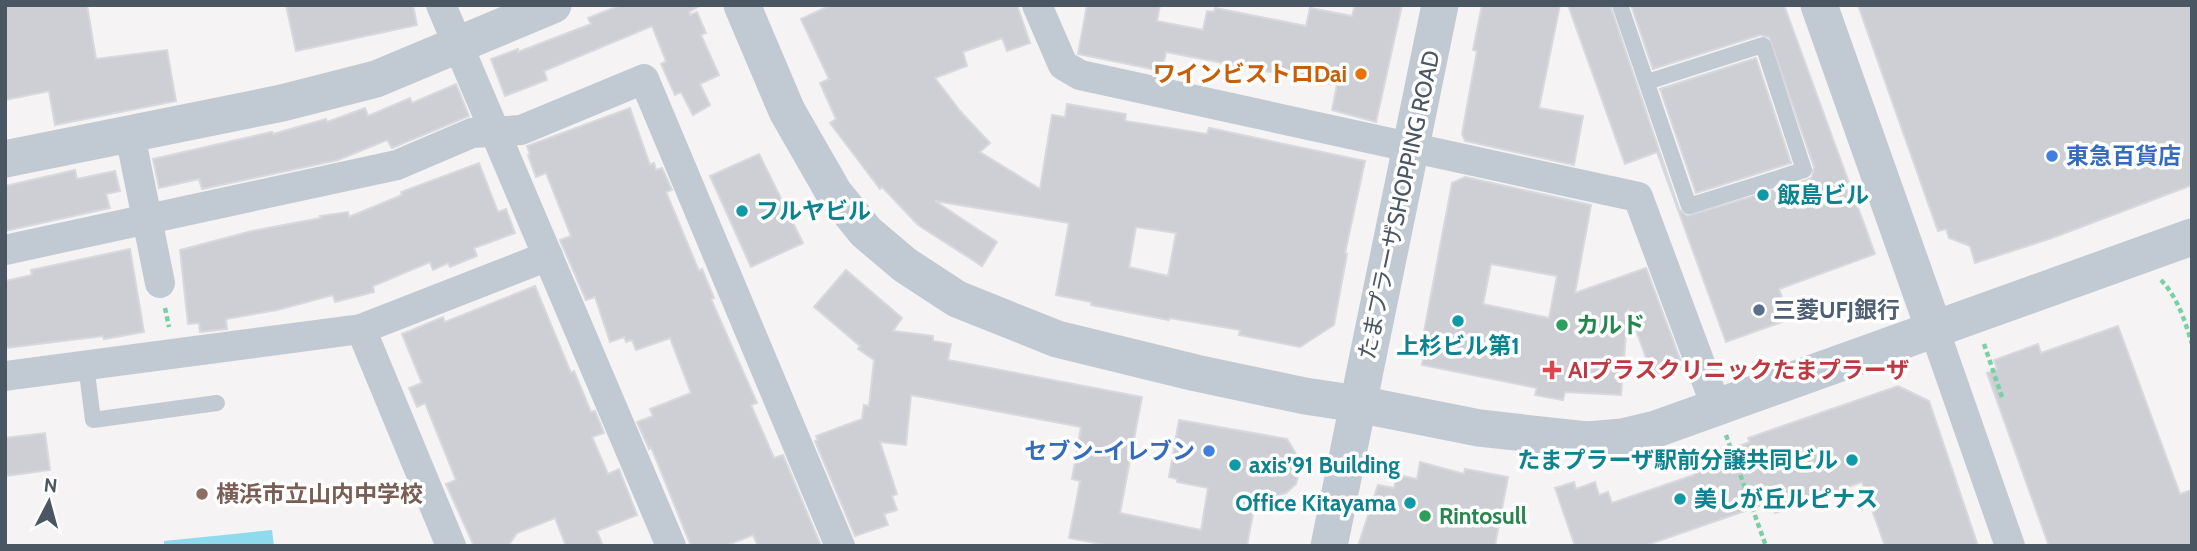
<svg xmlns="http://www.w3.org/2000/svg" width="2197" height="551" viewBox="0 0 2197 551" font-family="Cabin,'Noto Sans JP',sans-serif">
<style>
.water{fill:#90daee}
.building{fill:#cdcfd5;stroke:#d7d9de;stroke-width:2;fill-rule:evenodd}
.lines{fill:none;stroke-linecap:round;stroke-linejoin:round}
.path{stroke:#7ad0a6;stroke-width:4.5;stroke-dasharray:5 3.5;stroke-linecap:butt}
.service{stroke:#c1cad2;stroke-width:16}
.minor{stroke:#c1cad2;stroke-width:30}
.tertiary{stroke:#c1cad2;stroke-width:37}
.food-dot{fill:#e8710a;stroke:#fff;stroke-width:2.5}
.shop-dot{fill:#3f7fe0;stroke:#fff;stroke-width:2.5}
.culture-dot{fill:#0f9aa8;stroke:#fff;stroke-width:2.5}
.service-dot{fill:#5c6f8a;stroke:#fff;stroke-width:2.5}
.leisure-dot{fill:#2e9e5b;stroke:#fff;stroke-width:2.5}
.health-dot{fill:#e0444e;stroke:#fff;stroke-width:2.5}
.education-dot{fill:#8d6e63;stroke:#fff;stroke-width:2.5}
.labels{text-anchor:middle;stroke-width:7;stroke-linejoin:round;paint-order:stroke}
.food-label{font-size:23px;font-weight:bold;fill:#c56008;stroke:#fff;text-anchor:end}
.shop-label{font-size:23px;font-weight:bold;fill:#366cbe;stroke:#fff;text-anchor:start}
.culture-label{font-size:23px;font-weight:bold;fill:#0d838f;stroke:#fff;text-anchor:start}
.street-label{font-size:23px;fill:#4a5661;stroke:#fff}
.service-label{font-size:23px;font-weight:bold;fill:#4e5e75;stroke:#fff;text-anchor:start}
.leisure-label{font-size:23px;font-weight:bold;fill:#27864d;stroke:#fff;text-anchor:start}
.health-label{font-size:23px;font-weight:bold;fill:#be3a42;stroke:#fff;text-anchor:start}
.education-label{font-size:23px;font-weight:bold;fill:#785e54;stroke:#fff;text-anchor:start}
</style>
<rect width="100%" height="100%" fill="#f5f3f3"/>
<polygon class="water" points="272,530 274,546 164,546 164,541"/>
<g class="building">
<polygon points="5,5 87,5 96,59 167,50 176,101 55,125 49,91 5,100"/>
<polygon points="286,5 413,5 417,25 296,51"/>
<polygon points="621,5 701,5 689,12 690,15 697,12 706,33 701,35 719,75 700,84 710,105 693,115 681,92 675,95 661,64 666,61 652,26 544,71 547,80 505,96 491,59 518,49 518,52 591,24 588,18"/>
<path d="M831 5H1017L1030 43 1007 51 1002 38 963 52 967 66 935 78 961 112 990 143 980 152 1040 189 1052 115 1065 117 1067 104 1126 114 1125 121 1207 134 1209 128 1365 161 1345 253 1347 254 1334 325 1300 347 1239 335 1240 330 1170 318 1169 320 1091 305V302L1056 295 1069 223 935 201 997 242 982 266 918 225 882 187 880 189 830 123 836 119 820 83 829 79 801 19ZM1136 227 1176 233 1168 276 1129 267Z"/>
<polygon points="1087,5 1160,5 1157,21 1203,30 1207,11 1214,12 1215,8 1306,26 1310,8 1352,16 1355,5 1402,5 1376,122 1332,110 1337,85 1166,52 1162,71 1078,54"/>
<polygon points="1482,5 1560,5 1539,108 1583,116 1574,165 1465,141 1462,134 1477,51 1473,50"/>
<polygon points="1568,5 1610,5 1679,209 1687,216 1807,180 1812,177 1814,167 1769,37 1760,35 1653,69 1631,5 1784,5 1875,254 1779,289 1790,319 1726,342 1657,152 1625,164"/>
<polygon points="1858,5 2192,5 2192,185 2052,238 1975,263 1970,246 1949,238 1946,229 1938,231"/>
<polygon points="1756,58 1791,163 1696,193 1660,89"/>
<polygon points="456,84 469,116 392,148 387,140 338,160 202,189 199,179 159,188 153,159 272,132 273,134 326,119 327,122 365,108 368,116 410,98 412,103"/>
<polygon points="630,108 650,165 654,163 656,170 662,168 672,190 666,192 699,271 702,269 714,298 711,299 757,403 751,405 774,458 783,455 821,546 758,546 753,535 725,546 691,546 651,447 649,449 637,422 653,416 650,409 691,393 670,338 636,350 632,340 626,342 624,337 610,342 595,297 586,300 560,240 571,236 546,173 536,177 528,155 530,154 527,146"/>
<polygon points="759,154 803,243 751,267 710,176"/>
<polygon points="479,163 498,212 506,209 515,233 474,248 477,256 450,267 448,263 433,270 430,262 373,286 374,292 335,302 333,295 277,310 226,319 227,329 200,332 199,323 188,324 180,250 252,231 321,218 320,216 348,212 349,217 402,195 401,192"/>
<polygon points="75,170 77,179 115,171 120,191 106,194 110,208 5,231 5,186"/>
<path d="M1465 177 1591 205 1575 293 1646 268 1683 367 1653 377 1628 308 1621 395 1565 392 1563 400 1535 395 1537 388 1422 365 1427 337H1423L1452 183ZM1491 264 1557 276 1549 318 1483 304Z"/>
<polygon points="130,249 144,332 104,339 103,336 5,348 5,281 32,275 31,270"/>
<polygon points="846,270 902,318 893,331 933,336 933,341 951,344 948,360 1142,397 1120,513 1201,530 1208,488 1177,482 1177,479 1169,477 1179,420 1287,439 1298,457 1299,473 1296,484 1286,493 1277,496 1257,492 1247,546 1111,546 1069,538 1080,481 1072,479 1081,427 911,395 906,445 880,442 897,494 892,496 897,510 884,514 888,525 855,536 815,441 818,440 816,436 862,419 864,405 869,406 874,360 858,349 860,346 814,307"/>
<polygon points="535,286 571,373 574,371 591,412 595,411 604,433 592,437 608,474 619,469 637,515 597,531 603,546 566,546 555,518 517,533 508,546 474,546 446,484 456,480 425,403 417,407 409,388 422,383 402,334 443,317 445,322"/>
<polygon points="2118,326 2180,494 2192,490 2192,546 2049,546 1987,373 1997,369 1994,360 2038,344 2041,353"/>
<polygon points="1898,386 1929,401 1978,546 1885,546 1862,482 1775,513 1771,502 1644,546 1575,546 1555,488 1574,482 1576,489 1595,482 1599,495 1608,492 1612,503 1694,475 1690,463 1750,442 1748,438"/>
<polygon points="45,433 50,470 5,476 5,438"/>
<polygon points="1420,462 1464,474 1465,469 1508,477 1495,546 1358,546 1378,485 1394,488 1397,475 1417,479"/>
</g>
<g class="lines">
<g class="path">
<path d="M2161 280C2178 298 2185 321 2192 344"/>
<polyline points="165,308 169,327"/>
<polyline points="1984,344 2002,397"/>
<polyline points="1726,435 1766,546"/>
</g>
<g class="service">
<polyline points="1620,5 1689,206 1804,170 1763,45 1647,82"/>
<polyline points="86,365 93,420 217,403"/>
</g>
<g class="minor">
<polyline points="441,5 671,546"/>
<polyline points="1037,5 1063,65 1080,75 1638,197 1717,409"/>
<polyline points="130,135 160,283"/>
<polyline points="5,250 397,165 472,133 521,130 644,79 840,546"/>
<polyline points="361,329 451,546"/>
<polyline points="1934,329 2010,546"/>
<polyline points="5,376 361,329 548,256"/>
</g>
<g class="tertiary">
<polyline points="742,5 787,111 834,193 866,232 905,265 957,299 1057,339 1196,373 1305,396 1358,404 1479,428 1587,440 1622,437 1656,429 2192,237"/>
<polyline points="1819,5 1934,329"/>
<polyline points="5,159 282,103 376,79 553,5"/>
<polyline points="1329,546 1440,5"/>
</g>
</g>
<circle class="food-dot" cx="1361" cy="74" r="7"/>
<g class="shop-dot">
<circle cx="2052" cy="156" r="7"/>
<circle cx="1209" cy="451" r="7"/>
</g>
<g class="culture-dot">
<circle cx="1763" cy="195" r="7"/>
<circle cx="742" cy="211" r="7"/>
<circle cx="1458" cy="321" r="7"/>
<circle cx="1852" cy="460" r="7"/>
<circle cx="1235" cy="465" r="7"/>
<circle cx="1680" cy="499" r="7"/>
<circle cx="1410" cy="503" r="7"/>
</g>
<circle class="service-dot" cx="1759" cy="310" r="7"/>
<g class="leisure-dot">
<circle cx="1562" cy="325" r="7"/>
<circle cx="1425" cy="516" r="7"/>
</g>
<path class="health-dot" d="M1548.5 359.5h7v7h7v7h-7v7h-7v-7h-7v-7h7z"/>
<circle class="education-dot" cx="202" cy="494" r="7"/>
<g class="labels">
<g class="food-label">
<text x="1347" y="82">ワインビストロDai</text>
</g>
<g class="shop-label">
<text x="2066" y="164">東急百貨店</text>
<text x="1195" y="459" text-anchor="end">セブン-イレブン</text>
</g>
<g class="culture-label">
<text x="1777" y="203">飯島ビル</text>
<text x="756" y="219">フルヤビル</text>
<text x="1458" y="354" text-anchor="middle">上杉ビル第1</text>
<text x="1838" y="468" text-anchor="end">たまプラーザ駅前分譲共同ビル</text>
<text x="1249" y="473">axis’91 Building</text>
<text x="1694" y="507">美しが丘ルピナス</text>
<text x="1396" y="511" text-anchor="end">Office Kitayama</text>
</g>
<g class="street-label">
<text transform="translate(1399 205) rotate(-78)" y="8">たまプラーザSHOPPING ROAD</text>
</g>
<g class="service-label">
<text x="1773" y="318">三菱UFJ銀行</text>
</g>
<g class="leisure-label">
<text x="1576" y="333">カルド</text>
<text x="1439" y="524">Rintosull</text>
</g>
<g class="health-label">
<text x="1568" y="378">AIプラスクリニックたまプラーザ</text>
</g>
<g class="education-label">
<text x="216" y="502">横浜市立山内中学校</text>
</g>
</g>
<rect width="2197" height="551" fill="none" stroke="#4a5661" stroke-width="14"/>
<g transform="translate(49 502) rotate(6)" stroke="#ffffff" stroke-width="5" paint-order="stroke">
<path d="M0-5L12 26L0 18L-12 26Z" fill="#4a5661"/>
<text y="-10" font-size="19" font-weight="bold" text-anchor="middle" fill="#4a5661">N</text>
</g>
</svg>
